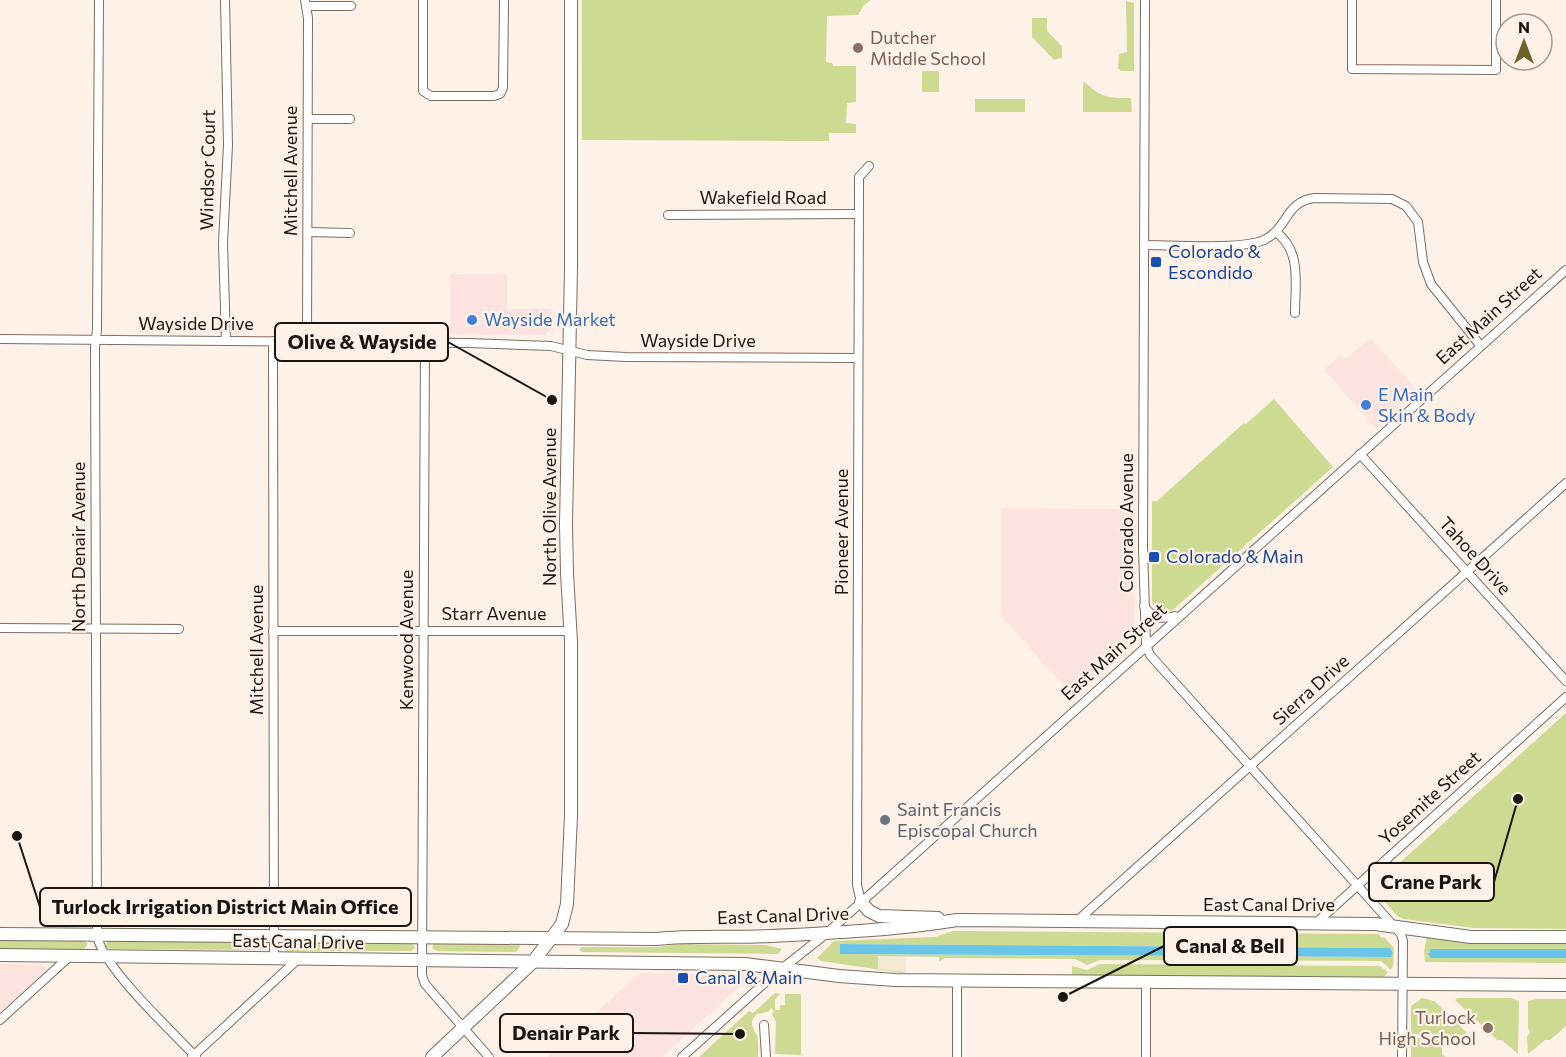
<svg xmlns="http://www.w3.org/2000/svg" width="1566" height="1057" viewBox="0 0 1566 1057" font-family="Commissioner,sans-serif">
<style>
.commercial{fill:#fde3df}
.industrial{fill:#f3e9d4}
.green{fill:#ccda92;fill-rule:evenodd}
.water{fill:#68c5e7}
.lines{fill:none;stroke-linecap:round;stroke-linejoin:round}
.street-casing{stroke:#7b6d61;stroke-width:10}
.secondary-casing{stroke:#7b6d61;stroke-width:14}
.street{stroke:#fff;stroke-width:8}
.secondary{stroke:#fff;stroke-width:12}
.education-dot{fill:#8d6e63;stroke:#fef1e7;stroke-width:2}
.transit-dot{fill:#1a4fb4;stroke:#fef1e7;stroke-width:2}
.shop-dot{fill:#3f7fe0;stroke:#fef1e7;stroke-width:2}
.worship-dot{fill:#6b7280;stroke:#fef1e7;stroke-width:2}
.labels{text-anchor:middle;stroke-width:4.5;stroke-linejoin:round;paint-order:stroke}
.education-label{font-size:18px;fill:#785e54;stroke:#fef1e7;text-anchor:start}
.street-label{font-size:18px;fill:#1a1510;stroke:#fef1e7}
.transit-label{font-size:18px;fill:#164399;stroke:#fef1e7;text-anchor:start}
.shop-label{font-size:18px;fill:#366cbe;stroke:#fef1e7;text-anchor:start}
.worship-label{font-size:18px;fill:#5b616d;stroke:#fef1e7;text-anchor:start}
.leader{fill:none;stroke:#1a1510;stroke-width:2}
.callout-dot{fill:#1a1510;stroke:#fef1e7;stroke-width:2}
.callout{fill:#fef1e7;stroke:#1a1510;stroke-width:2}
.callout-label{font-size:20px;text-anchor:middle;font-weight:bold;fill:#1a1510}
</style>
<rect width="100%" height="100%" fill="#fef1e7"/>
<g class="commercial">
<polygon points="450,274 507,274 507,309 551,309 554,322 552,329 544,335 450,334"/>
<polygon points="1370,338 1417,391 1376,428 1324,370 1341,354 1346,359"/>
<polygon points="1001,508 1135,509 1134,643 1130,648 1075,698 1001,616"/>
<polygon points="0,964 41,964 46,968 45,972 0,1012"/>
<polygon points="640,973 746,974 749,978 662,1057 547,1057"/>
</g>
<polygon class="industrial" points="878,956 906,956 906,972 878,969"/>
<g class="green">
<polygon points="582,0 871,0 864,5 858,15 827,16 826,62 832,63 833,66 856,66 856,102 847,103 846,123 856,124 856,133 829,133 829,141 582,140"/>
<polygon points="1126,1 1134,3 1134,71 1121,71 1118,68 1119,54 1127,52"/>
<polygon points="1032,18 1047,18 1047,31 1062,46 1062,58 1054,60 1032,37"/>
<rect x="922" y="71" width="17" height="21"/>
<path d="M1085 82C1101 98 1109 98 1131 98L1132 112H1083V83Z"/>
<rect x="975" y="99" width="50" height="13"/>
<path d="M1274 399 1333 467 1174 609C1164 615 1154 611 1152 600V501H1157L1244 423 1246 424Z"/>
<polygon points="1566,713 1566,929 1474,928 1404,919 1398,917 1375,890 1375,885"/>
<path d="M953 931 1379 934 1380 937 1385 938 1394 948 1393 966 1391 970 1381 961 1100 960 1087 965 1075 959 945 958 939 962V957L878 956V969L906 972 902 973 821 961 817 958 834 941 935 937ZM840 944 1390 948 1393 953 1390 957 840 954Z"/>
<polygon points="1427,936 1480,943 1566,944 1566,949 1432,949 1428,952 1432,958 1566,958 1566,963 1425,962 1424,952"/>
<polygon points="0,940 83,940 88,944 84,949 0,949"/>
<polygon points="108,941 261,941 264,945 264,948 260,950 110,949 105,946"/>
<polygon points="284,942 412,942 415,948 411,951 287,951 282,947"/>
<polygon points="434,943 516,943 519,944 520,947 516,952 437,951 432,948"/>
<polygon points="677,944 765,945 782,949 778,954 582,952 579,950 582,947 659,947"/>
<polygon points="1100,964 1380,966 1388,972 1384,977 1072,975 1072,966 1087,970"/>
<path d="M775 993 780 994 775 999V1010H780V1005H785V994H801V1055L775 1054 776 1022 772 1014 774 1011 771 1008 768 1012 757 1014C748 1023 753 1026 757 1036 759 1042 758 1051 758 1057H699L749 1011 753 1013Z"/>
<polygon points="1422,998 1434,1001 1450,1016 1449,1018 1453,1022 1455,1021 1466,1032 1466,1035 1411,1034 1411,1006"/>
<polygon points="1457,998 1511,998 1519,1001 1518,1054 1502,1040 1497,1040 1455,1000"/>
<polygon points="1536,999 1566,999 1566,1026 1550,1040 1545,1040 1528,1054 1527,1037 1530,1032 1528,1028 1528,1001"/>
<polygon points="1411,1038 1442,1038 1442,1055 1446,1057 1411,1057"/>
</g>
<g class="water">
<polygon points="840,944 1390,948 1393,953 1391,957 840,954"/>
<polygon points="1431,949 1566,949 1566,958 1431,958 1428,954"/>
</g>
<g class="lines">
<g class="street-casing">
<g id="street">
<path d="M99 0 97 329 95 348 97 935C102 967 172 1031 196 1057"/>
<polyline points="225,0 228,145 223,243 226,341"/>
<polyline points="305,0 308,18 307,341"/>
<polyline points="423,0 423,91 431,96 494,96 500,94 503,88 504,0"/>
<polyline points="1145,0 1143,547 1146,645 1150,655 1401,934 1403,941 1402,1057"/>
<polyline points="1352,0 1352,69 1496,70 1496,0"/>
<polyline points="307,6 351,6"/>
<polyline points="308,119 350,119"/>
<polyline points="668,215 858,214"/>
<polyline points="308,232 350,233"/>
<path d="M1276 232C1302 251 1295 285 1295 313"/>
<path d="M1144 245C1171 245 1242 250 1264 240 1288 229 1285 201 1315 198L1392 199 1406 206 1418 222 1423 262 1431 284 1480 345"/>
<polyline points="0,339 469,343 551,346 587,355 626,357 858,358"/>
<polyline points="273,341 274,959"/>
<polyline points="425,342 422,975 425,984 489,1057"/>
<polyline points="1360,454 1566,681"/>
<path d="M1144 606C1152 618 1161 620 1175 616"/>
<polyline points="0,628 179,629"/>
<polyline points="273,631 570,631"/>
<polyline points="861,902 857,885 859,185 859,177 869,166"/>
<polyline points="1077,921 1566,483"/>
<polyline points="1316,923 1566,697"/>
<polyline points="0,1020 70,956"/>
<polyline points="764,1025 766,1057"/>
<polyline points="192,1057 297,960"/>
<polyline points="682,1057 769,979 827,933 1566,270"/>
<polyline points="957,1057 957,981"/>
<polyline points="1146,1057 1146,983"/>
</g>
</g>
<g class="secondary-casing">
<g id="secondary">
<polyline points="861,902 869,911 879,916 938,918"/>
<path d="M0 934 656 939C694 935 732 938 770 936 833 933 896 930 957 920L1375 924 1471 937H1566"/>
<polyline points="0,955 745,964 839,976 895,980 1566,985"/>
<polyline points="432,1057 532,963 562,924 567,904 571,815 571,642 567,573 566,524 571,267 571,0"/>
</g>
</g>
<use href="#street" class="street"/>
<use href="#secondary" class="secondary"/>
</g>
<g class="education-dot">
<circle cx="858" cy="48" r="6"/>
<circle cx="1488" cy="1028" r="6"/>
</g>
<g class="transit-dot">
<rect x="1150" y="256" width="12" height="12" rx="3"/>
<rect x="1148" y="551" width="12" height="12" rx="3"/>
<rect x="677" y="972" width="12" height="12" rx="3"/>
</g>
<g class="shop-dot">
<circle cx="472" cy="320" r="6"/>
<circle cx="1366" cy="405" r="6"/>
</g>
<circle class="worship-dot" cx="885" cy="820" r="6"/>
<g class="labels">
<g class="education-label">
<text x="870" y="44">Dutcher<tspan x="870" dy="21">Middle School</tspan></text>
<text x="1476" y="1024" text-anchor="end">Turlock<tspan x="1476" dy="21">High School</tspan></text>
</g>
<g class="street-label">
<text transform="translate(208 170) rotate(-89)" y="6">Windsor Court</text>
<text transform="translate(291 171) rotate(-90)" y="6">Mitchell Avenue</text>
<text x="763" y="204">Wakefield Road</text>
<text transform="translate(1489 316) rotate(-42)" y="6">East Main Street</text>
<text x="196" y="330">Wayside Drive</text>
<text x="698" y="347">Wayside Drive</text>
<text transform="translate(550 507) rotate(-90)" y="6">North Olive Avenue</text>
<text transform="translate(1127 523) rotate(-90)" y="6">Colorado Avenue</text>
<text transform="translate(842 532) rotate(-90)" y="6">Pioneer Avenue</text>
<text transform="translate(79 547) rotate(-90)" y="6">North Denair Avenue</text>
<text transform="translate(1475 556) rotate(48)" y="6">Tahoe Drive</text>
<text x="494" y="620">Starr Avenue</text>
<text transform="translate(407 640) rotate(-90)" y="6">Kenwood Avenue</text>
<text transform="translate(257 650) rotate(-90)" y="6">Mitchell Avenue</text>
<text transform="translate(1114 652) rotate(-42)" y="6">East Main Street</text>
<text transform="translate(1311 690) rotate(-42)" y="6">Sierra Drive</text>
<text transform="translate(1430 798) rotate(-42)" y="6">Yosemite Street</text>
<text x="1269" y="911">East Canal Drive</text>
<text transform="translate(783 916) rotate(-2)" y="6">East Canal Drive</text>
<text transform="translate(298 942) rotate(1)" y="6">East Canal Drive</text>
</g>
<g class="transit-label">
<text x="1168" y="258">Colorado &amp;<tspan x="1168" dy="21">Escondido</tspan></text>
<text x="1166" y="563">Colorado &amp; Main</text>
<text x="695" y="984">Canal &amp; Main</text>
</g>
<g class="shop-label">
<text x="484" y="326">Wayside Market</text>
<text x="1378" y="401">E Main<tspan x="1378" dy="21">Skin &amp; Body</tspan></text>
</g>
<g class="worship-label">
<text x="897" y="816">Saint Francis<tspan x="897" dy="21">Episcopal Church</tspan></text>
</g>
</g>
<path class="leader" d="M552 400L448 342M1518 799L1494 882M17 836L40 907M1063 997L1164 946M740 1034L633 1033"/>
<g class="callout-dot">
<circle cx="552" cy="400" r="6"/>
<circle cx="1518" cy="799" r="6"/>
<circle cx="17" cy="836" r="6"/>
<circle cx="1063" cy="997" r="6"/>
<circle cx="740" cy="1034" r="6"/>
</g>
<g class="callout">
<rect x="275" y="323" width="173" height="38" rx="6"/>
<rect x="1369" y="863" width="125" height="38" rx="6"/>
<rect x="40" y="888" width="371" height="38" rx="6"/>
<rect x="1164" y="927" width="133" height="38" rx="6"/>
<rect x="500" y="1014" width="133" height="38" rx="6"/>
</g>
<g class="callout-label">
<text x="362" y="349">Olive &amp; Wayside</text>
<text x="1431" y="889">Crane Park</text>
<text x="225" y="914">Turlock Irrigation District Main Office</text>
<text x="1230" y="953">Canal &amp; Bell</text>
<text x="566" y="1040">Denair Park</text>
</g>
<g transform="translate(1524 42)"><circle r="28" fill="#fef1e7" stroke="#a39991" stroke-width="1.5"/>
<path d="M0-4.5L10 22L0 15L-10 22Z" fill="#70622f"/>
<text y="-9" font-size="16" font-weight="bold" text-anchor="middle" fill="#1a1510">N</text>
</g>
</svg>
